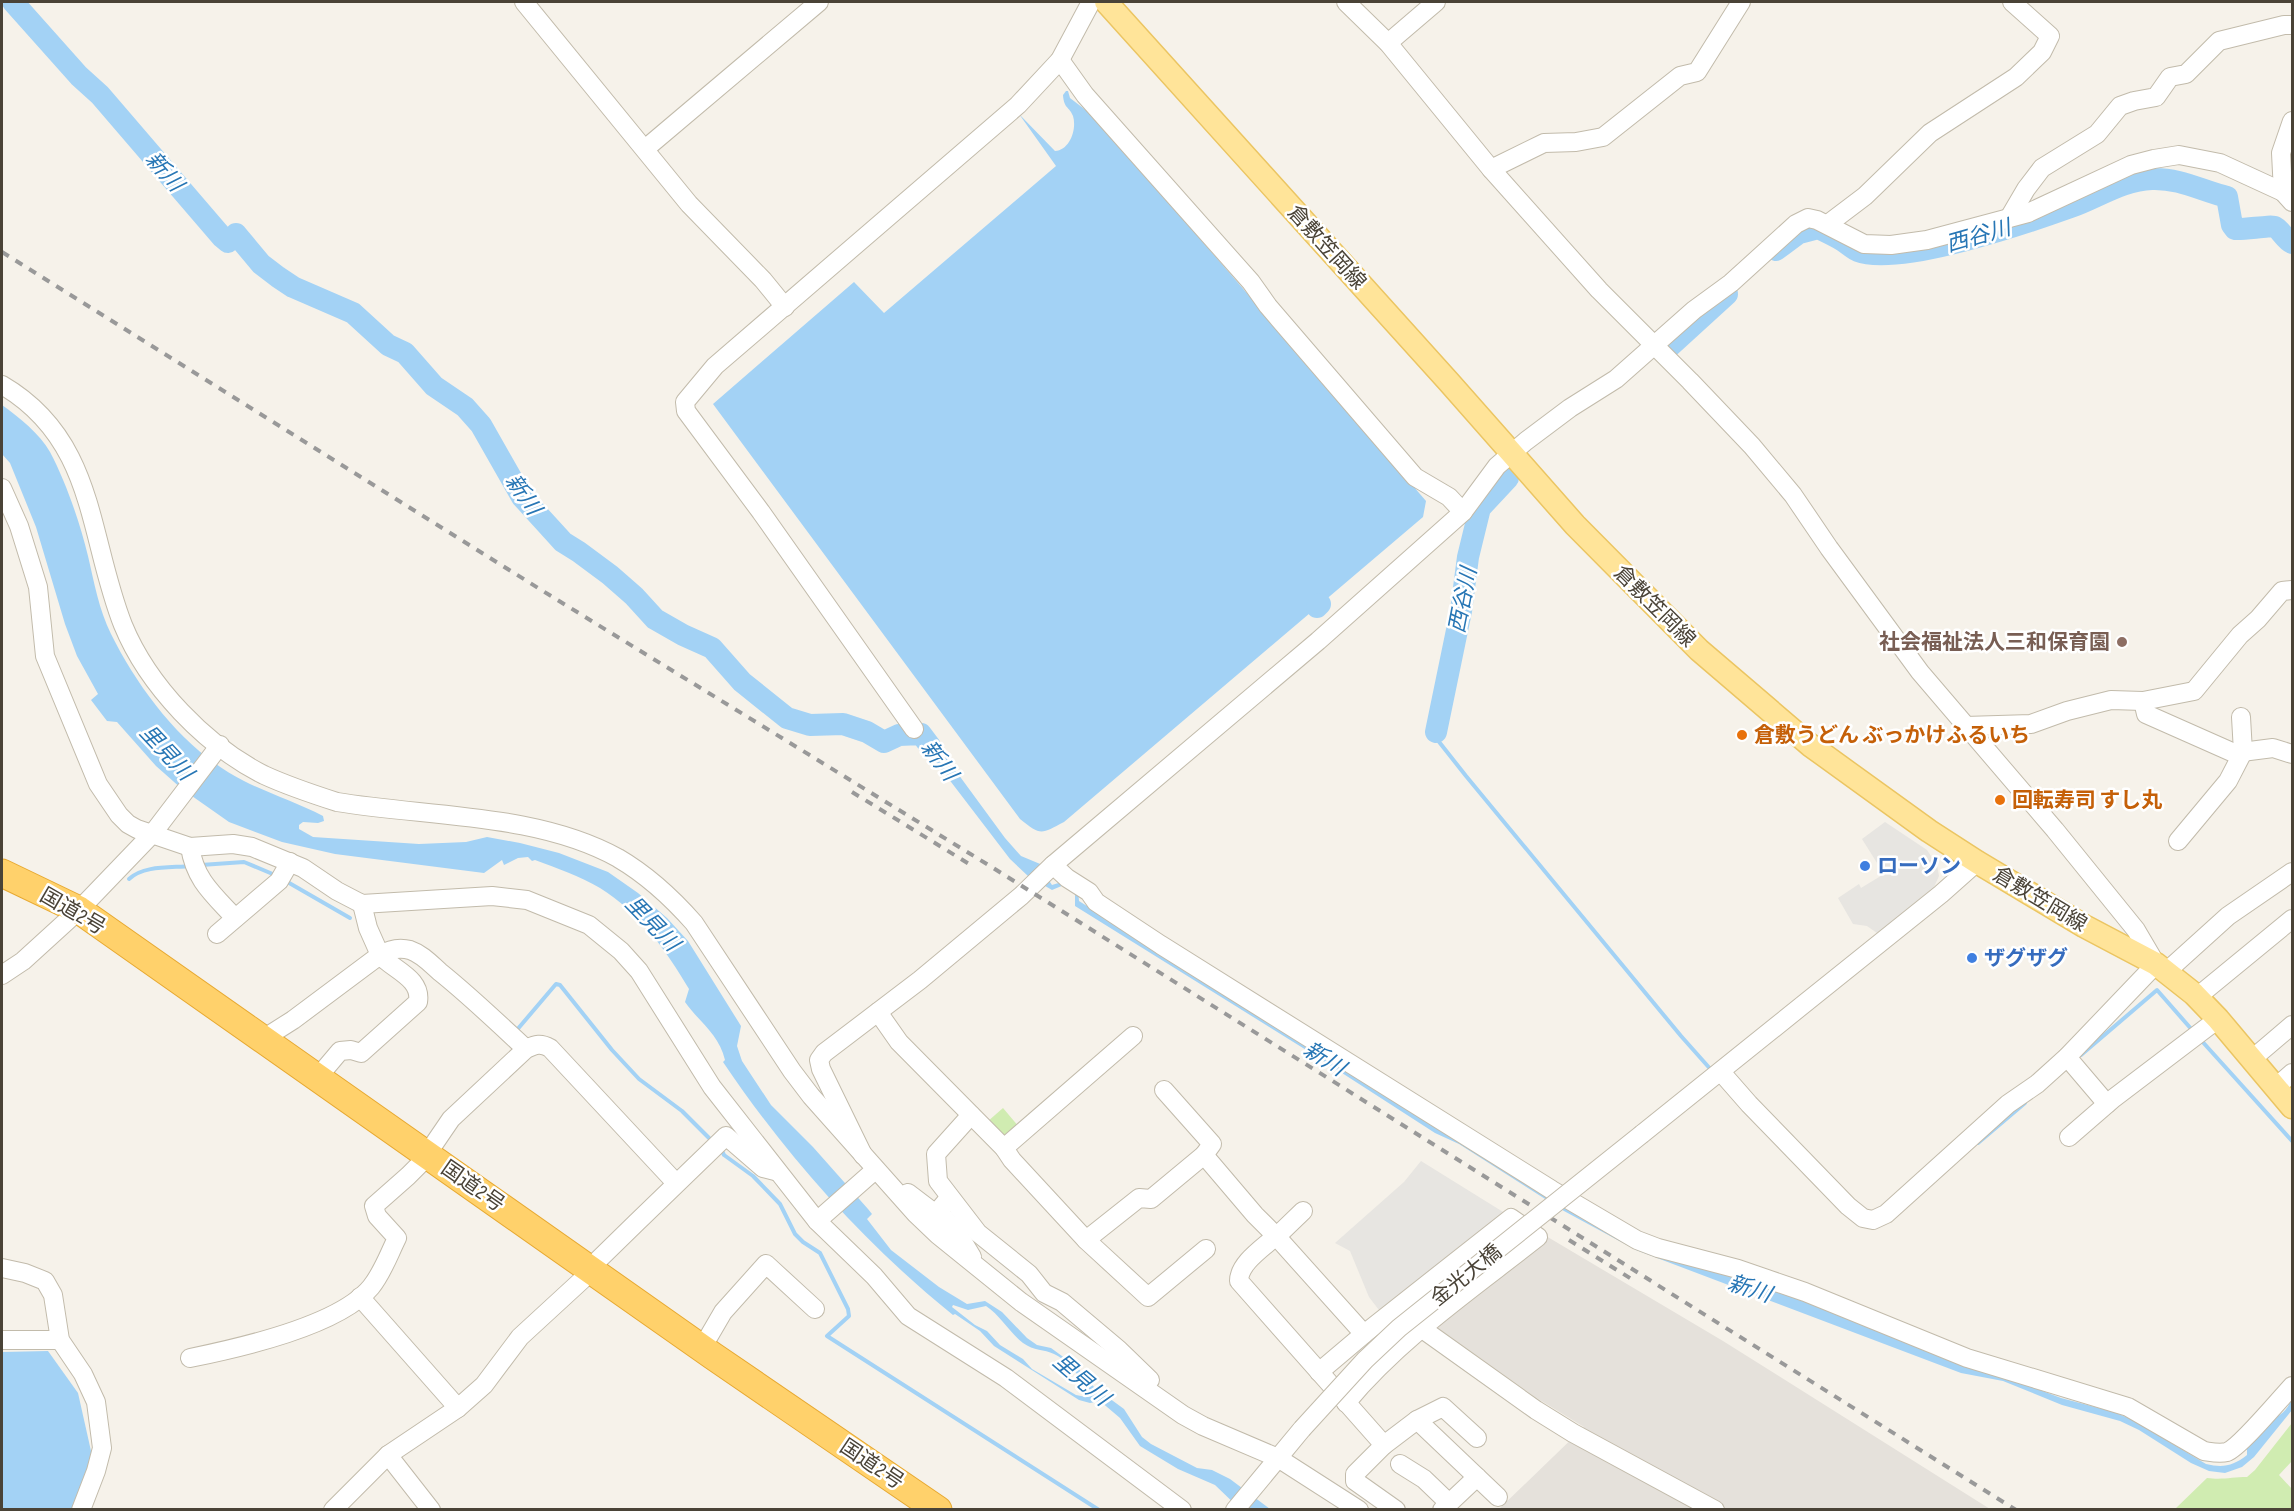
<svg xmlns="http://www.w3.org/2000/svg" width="2294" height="1511" viewBox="0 0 2294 1511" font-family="'Sofia Sans Condensed','Noto Sans JP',sans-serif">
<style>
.industrial{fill:#e5e1db}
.green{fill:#d0ecb1}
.parking{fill:#e7e5e1}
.water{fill:#a3d2f5;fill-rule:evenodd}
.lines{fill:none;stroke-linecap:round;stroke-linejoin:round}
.stream{stroke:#a3d2f5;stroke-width:4}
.river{stroke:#a3d2f5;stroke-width:22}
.minor-casing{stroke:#c2bbab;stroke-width:20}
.major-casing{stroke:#ebc562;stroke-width:25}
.highway-casing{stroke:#e7a932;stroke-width:29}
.minor{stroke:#fff;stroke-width:18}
.major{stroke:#ffe499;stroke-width:22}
.highway{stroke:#ffd16b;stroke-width:27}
.rail{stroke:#999;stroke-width:4;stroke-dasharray:8 8;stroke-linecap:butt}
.minor-bridge-casing{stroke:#c2bbab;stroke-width:20;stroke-linecap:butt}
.minor-bridge{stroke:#fff;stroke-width:18}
.education-dot{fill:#8d6e63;stroke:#fff;stroke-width:2}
.food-dot{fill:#e8710a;stroke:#fff;stroke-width:2}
.shop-dot{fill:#3f7fe0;stroke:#fff;stroke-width:2}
.labels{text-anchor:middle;stroke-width:5;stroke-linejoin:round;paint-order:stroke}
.street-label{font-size:21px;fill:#4a4337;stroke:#fff}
.education-label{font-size:21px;font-weight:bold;fill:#785e54;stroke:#fff;text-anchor:end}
.food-label{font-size:21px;font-weight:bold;fill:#c56008;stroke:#fff;text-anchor:start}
.shop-label{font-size:21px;font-weight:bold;fill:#366cbe;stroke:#fff;text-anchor:start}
.water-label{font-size:22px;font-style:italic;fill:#2776b5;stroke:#fff}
</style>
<rect width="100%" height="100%" fill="#f6f2ea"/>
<polygon class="industrial" points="1546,1236 1723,1341 1990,1509 1499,1509 1584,1427 1535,1397 1438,1328 1436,1323"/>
<g class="green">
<polygon points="1003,1108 1020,1128 1005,1142 987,1122"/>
<path d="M2292 1423V1461L2279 1475 2292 1489V1509H2175L2207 1478C2223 1480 2232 1477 2247 1477L2255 1470Z"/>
</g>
<g class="parking">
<polygon points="1885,822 1927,850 1937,865 1939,876 1934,887 1877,933 1867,926 1853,924 1838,898 1859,884 1861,888 1884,874 1862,839"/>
<polygon points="1421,1161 1508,1215 1382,1314 1369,1297 1350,1251 1335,1243 1404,1182"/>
</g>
<g class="water">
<path d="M1066 91H1068L1070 98 1096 118 1426 501 1423 517 1064 822C1041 834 1041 836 1020 819L713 404 854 282 884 313 1056 166 1019 114 1055 151C1070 150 1077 129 1073 116 1069 106 1064 109 1063 95Z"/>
<path d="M2 405C19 417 40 434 50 452 66 482 80 523 88 556 94 582 99 610 111 634 140 692 186 752 244 781 270 794 298 803 323 816L324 821 318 823 303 822 299 825V829L313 837 419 844 466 842 487 837 520 843 559 853 608 872 638 893 667 918 688 941 741 1026 737 1046 742 1061 771 1105 813 1147 868 1209 872 1214 867 1219 891 1250 939 1287 967 1304 985 1301 1002 1312 1027 1338 1037 1345 1051 1348 1077 1367 1094 1387 1124 1409 1142 1437 1151 1444 1197 1468 1212 1470 1230 1479 1270 1509H1240L1215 1485 1178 1469 1140 1446 1120 1418 1100 1401 1090 1403 1079 1400 994 1346 980 1331 955 1314 953 1315C864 1243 787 1157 723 1062L725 1060C719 1034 699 1022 685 1002L689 989C666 950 639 912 600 888 580 876 556 868 535 860L532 861 528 857 518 858 504 865 502 860 484 873 335 854 282 842 229 822 182 789 156 766 117 722 107 721 91 700 98 694 77 656 65 624 36 527 10 463 2 454ZM953 1305 968 1310 986 1306C1001 1316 1009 1332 1023 1343 1034 1351 1044 1349 1054 1354 1067 1359 1085 1384 1094 1395L1086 1397 1076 1395 1032 1369 1023 1359 1000 1345 987 1331 975 1325 952 1307Z"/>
<path d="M887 677 1005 838 1021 856 1045 866 1048 879 1052 885 1065 881 1078 890 1079 901 1437 1129 1461 1140 1548 1195 1710 1265 2061 1398 2114 1412 2133 1420 2206 1464C2223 1468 2233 1466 2247 1455V1444C2251 1439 2255 1433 2259 1429 2275 1415 2291 1416 2292 1390V1410L2254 1457 2242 1467 2225 1473 2209 1471 2191 1463 2139 1430 2120 1421 2062 1405 2003 1381 1961 1373 1636 1250 1564 1211 1459 1144 1435 1133 1311 1053 1075 906V890L1064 885 1052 890 1028 876 1010 859 922 744 919 728Z"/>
<polygon points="48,1351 78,1393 91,1451 93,1463 76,1509 2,1509 2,1352"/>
</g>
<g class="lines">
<g class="stream">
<polyline points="1436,732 1436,738 1466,776 1681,1036 1713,1072"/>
<polyline points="201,865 244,862 275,875"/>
<path d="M129 879C144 865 171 868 191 866"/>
<polyline points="284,880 350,918"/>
<polyline points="516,1031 556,984 560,985 612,1050 639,1079 682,1111 713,1142"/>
<polyline points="2200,1039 2292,1141"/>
<polyline points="2081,1055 2157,990 2193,1031"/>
<polyline points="1978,1143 2025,1103"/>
<polyline points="721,1149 724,1155 753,1176 780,1204 795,1234 803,1242 820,1253 848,1309 849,1316 827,1336 1099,1510"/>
</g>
<g class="river">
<polyline points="13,2 79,76 100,95 222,237 228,242 236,234 261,264 278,277 293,287 353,313 388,345 405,353 434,386 465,407 481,425 522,497 563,542 579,552 610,575 634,596 655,619 683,635 712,648 742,682 787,718 810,725 843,724 867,732 884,742 899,735 921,734 930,746"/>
<path d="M1776 250 1799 233 1818 228C1826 232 1835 236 1843 241 1848 244 1853 249 1858 251 1898 267 2029 222 2071 207 2099 197 2122 180 2152 179 2180 178 2202 191 2227 197L2232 225 2235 229C2244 230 2271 225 2275 227 2281 230 2285 240 2292 243"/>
<polyline points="1670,346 1727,294"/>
<polyline points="1317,607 1320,604"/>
<polyline points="1436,732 1461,611 1468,557 1480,508 1508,478"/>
</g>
<g class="minor-casing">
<g id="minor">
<polyline points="524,2 689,204 763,280 785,307"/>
<polyline points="1346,2 1388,43 1491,169 1599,290 1690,381 1752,446 1793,495 1829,548 1920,672 2055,830 2136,930 2156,964 2067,1057 2037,1084 2008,1104 1886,1214 1873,1220 1863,1218 1848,1206 1749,1104 1721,1072"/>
<polyline points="1388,43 1436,2"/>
<polyline points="1060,60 1085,95 1251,282 1268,306 1415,477 1449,497 1463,512"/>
<polyline points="2292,121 2281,153 2283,192 2292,202"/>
<polyline points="645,149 819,2"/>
<polyline points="1491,169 1544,143 1576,142 1603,137 1680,76 1697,72 1741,2"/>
<polyline points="2009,218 2026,189 2042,168 2097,134 2120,106 2134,101 2156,97 2170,77 2186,74 2219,41 2284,25 2292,25"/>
<polyline points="1828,224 1865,196 1930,133 2016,77 2042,52 2050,36 2012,2"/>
<path d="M2 385C96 440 88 537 123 625 148 686 206 746 264 775 288 786 312 794 337 802 427 817 537 813 618 858 647 875 672 898 694 923L792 1071 811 1096 916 1214 938 1235 1021 1302 1183 1415 1203 1426 1278 1458 1359 1510"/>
<polyline points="2,488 19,526 38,587 45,656 98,784 119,815 128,824 137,829 190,847 233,844 252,847 303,868 337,891 362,904 492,896 527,900 589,925 621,951 639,971 712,1087 817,1221 874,1276 908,1316 1006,1378 1182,1510"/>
<polyline points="2143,701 2146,714 2234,753 2273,748 2292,754"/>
<polyline points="1965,726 2031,724 2067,711 2111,700 2143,701 2194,691 2240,635 2258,619 2282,591 2292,590"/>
<polyline points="914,729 761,512 686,411 685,402 715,366 1018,105 1060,60 1091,2"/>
<polyline points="2178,841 2228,781 2243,752 2241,717"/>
<path d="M190 847C195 880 213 894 235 918"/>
<path d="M1053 865 1067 878 1089 892 1096 902 1161 945 1552 1190 1637 1240 1658 1248 1738 1269 1805 1292 1967 1358 2128 1407 2204 1451C2211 1452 2219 1454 2227 1452 2240 1447 2280 1399 2292 1386"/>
<path d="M362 904 368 928 380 955C390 949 399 947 410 950 422 954 431 964 440 972 470 996 498 1023 526 1049"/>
<polyline points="217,934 279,881 290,862"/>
<polyline points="2166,972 2228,916 2292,872"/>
<polyline points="2,975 23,961 79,910 153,833 220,745"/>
<polyline points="2197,997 2292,919"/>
<path d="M878 1012 899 1042 1004 1148 1012 1160 1086 1240 1139 1198 1151 1199 1204 1155 1255 1215 1276 1236C1263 1248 1239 1263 1239 1281L1384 1445 1355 1474V1481L1396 1510"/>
<path d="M263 1039 293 1020 380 955C393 970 422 978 418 1002L361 1053 351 1050 340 1051 318 1077"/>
<polyline points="2067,1057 2107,1104"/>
<polyline points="2251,1060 2292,1025"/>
<polyline points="2276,1087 2292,1073"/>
<polyline points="1164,1090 1212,1144 1204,1155"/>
<polyline points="971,1115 936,1154 938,1181 978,1233 1029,1274 1044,1293 1062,1302 1119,1350 1150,1380"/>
<polyline points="1642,1134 1941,894 1977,862"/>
<polyline points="2069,1137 2114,1098 2218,1019"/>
<polyline points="1004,1148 1133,1036"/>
<polyline points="863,1155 821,1069 819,1060 824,1053 920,980 1021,896 1053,865 1318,641 1463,512 1497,466 1526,441 1570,408 1616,379 1694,310 1731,283 1796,224 1808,218 1817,220 1864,244 1891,245 1927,240 2028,213 2131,165 2154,159 2179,155 2220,163 2283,192"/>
<polyline points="908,1193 933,1212 938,1211 949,1198"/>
<polyline points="938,1211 957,1232 972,1257"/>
<polyline points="817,1221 875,1170"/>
<polyline points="1276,1236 1364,1334 1319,1372"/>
<polyline points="1276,1237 1303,1211"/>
<polyline points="1086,1240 1148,1297 1206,1249"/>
<polyline points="2,1268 25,1273 45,1281 53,1295 60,1340 83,1374 96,1402 102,1448 96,1471 81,1510"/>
<polyline points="360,1297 458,1408"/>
<polyline points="1414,1323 1536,1410 1573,1433 1715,1510"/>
<polyline points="2,1340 60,1340"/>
<polyline points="702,1348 723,1312 766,1264 815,1309"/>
<path d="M190 1358C239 1348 339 1326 371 1287 383 1272 389 1254 397 1238L377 1216 374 1206 408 1176 421 1163 451 1119 526 1049C536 1044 541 1043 550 1048L676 1183"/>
<path d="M1346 1403C1400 1338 1472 1289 1538 1237L1511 1218 1364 1334"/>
<polyline points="1417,1420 1498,1497"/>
<polyline points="1384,1445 1417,1420 1443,1407 1477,1438"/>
<polyline points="388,1455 431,1510"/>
<polyline points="1400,1464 1424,1479 1449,1503"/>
<polyline points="333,1510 388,1455 458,1408 484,1385 520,1337 582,1280 590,1268 635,1224 726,1136 763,1168 775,1171"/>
<polyline points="1235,1510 1302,1429"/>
<polyline points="1442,1510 1477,1477"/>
</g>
</g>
<g class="major-casing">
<polyline id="major" points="1106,2 1448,381 1575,525 1699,650 1810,745 1929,831 1977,862 2084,926 2156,964 2194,994 2218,1019 2292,1107"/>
</g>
<g class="highway-casing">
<polyline id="highway" points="2,873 79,910 713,1356 938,1510"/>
</g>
<use href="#minor" class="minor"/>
<use href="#major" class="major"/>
<use href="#highway" class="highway"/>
<g class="rail">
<polyline points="2,252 538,588 990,866 2016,1510"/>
<polyline points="852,792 974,867"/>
<polyline points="1569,1240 1633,1280"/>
</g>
<g class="minor-bridge-casing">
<polyline id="minor-bridge" points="1302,1429 1365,1360 1399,1328 1642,1134"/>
</g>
<use href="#minor-bridge" class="minor-bridge"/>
</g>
<circle class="education-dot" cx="2122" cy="642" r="6"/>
<g class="food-dot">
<circle cx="1742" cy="735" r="6"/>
<circle cx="2000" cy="800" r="6"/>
</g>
<g class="shop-dot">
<circle cx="1865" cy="866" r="6"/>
<circle cx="1972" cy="958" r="6"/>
</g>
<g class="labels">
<g class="street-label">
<text transform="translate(1327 247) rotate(48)" y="7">倉敷笠岡線</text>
<text transform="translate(1655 606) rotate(45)" y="7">倉敷笠岡線</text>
<text transform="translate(2040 899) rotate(31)" y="7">倉敷笠岡線</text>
<text transform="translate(73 911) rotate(30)" y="7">国道2号</text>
<text transform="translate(473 1186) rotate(35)" y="7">国道2号</text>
<text transform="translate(1466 1275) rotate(-39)" y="7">金光大橋</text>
<text transform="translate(872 1464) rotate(34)" y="7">国道2号</text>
</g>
<g class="education-label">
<text x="2110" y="649">社会福祉法人三和保育園</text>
</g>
<g class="food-label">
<text x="1754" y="742">倉敷うどん ぶっかけふるいち</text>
<text x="2012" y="807">回転寿司 すし丸</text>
</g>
<g class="shop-label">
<text x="1877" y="873">ローソン</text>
<text x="1984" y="965">ザグザグ</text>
</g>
<g class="water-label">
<text transform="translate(165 171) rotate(49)" y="8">新川</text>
<text transform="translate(1978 235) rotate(-16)" y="8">西谷川</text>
<text transform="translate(524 494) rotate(55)" y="8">新川</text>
<text transform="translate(1462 600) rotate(-79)" y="8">西谷川</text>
<text transform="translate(167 752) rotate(47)" y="8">里見川</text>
<text transform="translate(940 760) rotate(53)" y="8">新川</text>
<text transform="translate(653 923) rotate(46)" y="8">里見川</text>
<text transform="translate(1325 1058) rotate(32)" y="8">新川</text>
<text transform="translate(1750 1288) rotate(18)" y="8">新川</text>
<text transform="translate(1082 1379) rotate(41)" y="8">里見川</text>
</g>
</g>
<rect width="2294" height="1511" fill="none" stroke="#4a4337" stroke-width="6"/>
</svg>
